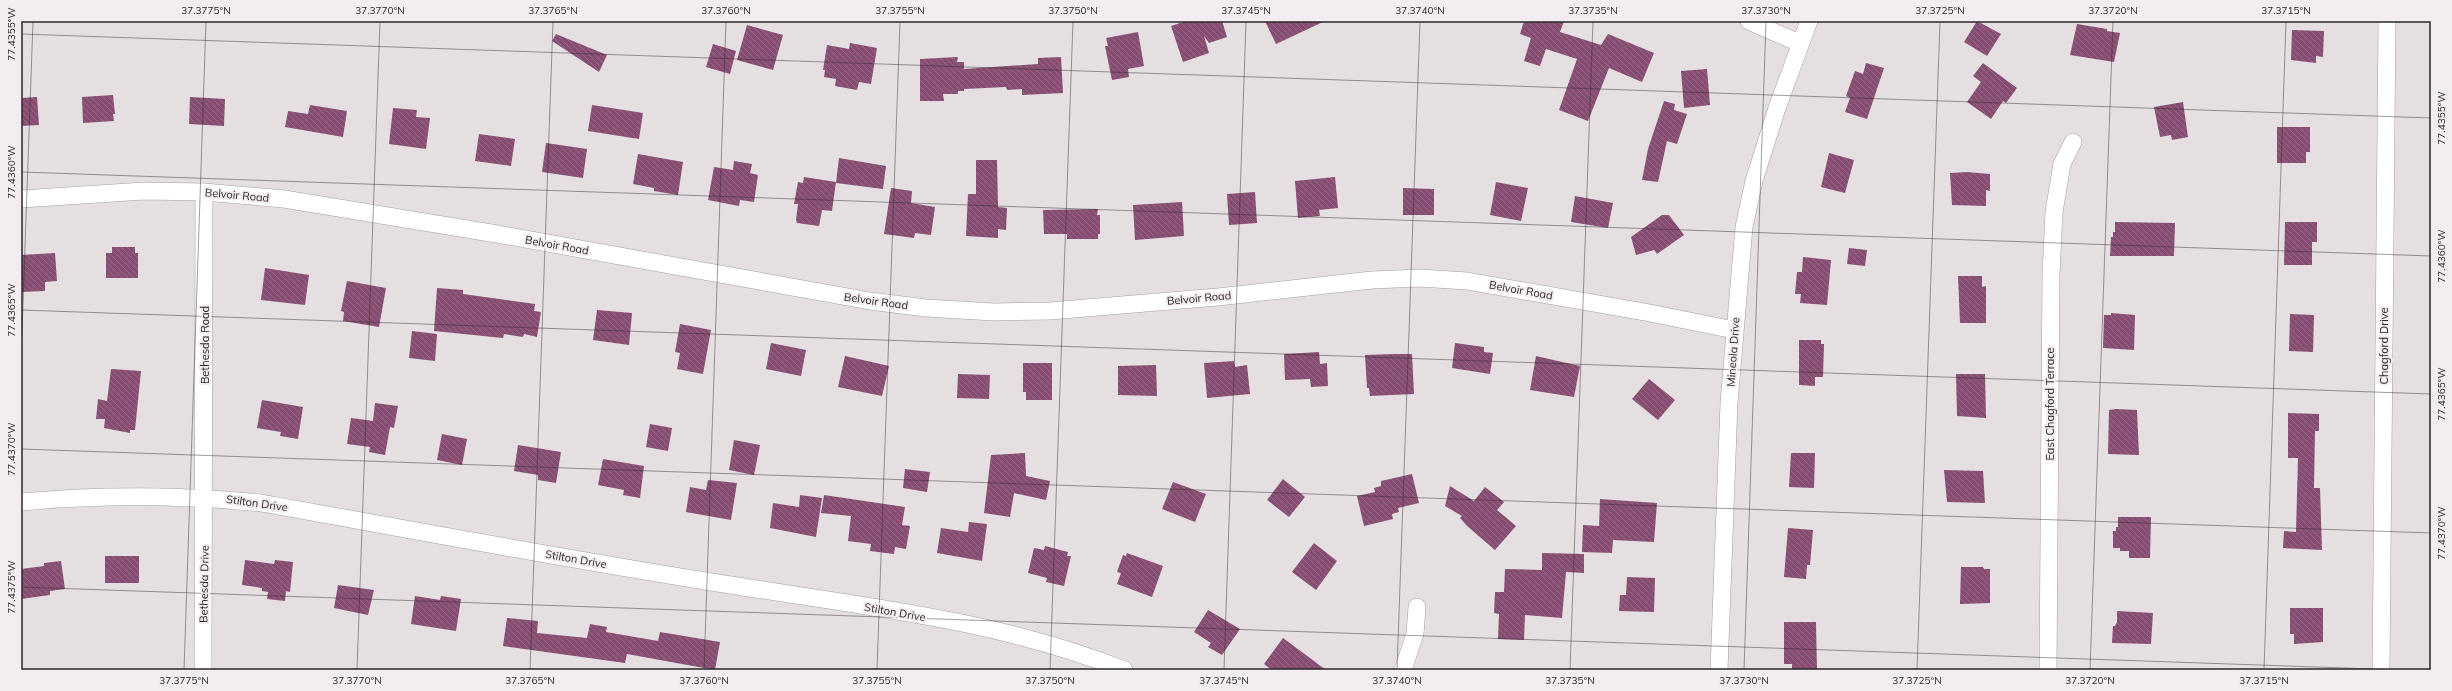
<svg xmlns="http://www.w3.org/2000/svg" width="2452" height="691" viewBox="0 0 2452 691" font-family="Mulish,sans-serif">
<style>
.building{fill:url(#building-back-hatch)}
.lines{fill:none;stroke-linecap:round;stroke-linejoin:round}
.street-casing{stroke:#a49da1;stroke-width:18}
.street{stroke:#fff;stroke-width:17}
.ticks{fill:none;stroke:#2a2728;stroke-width:1;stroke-opacity:0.45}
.labels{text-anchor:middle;stroke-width:4;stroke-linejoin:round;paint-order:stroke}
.street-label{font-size:11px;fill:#2a2728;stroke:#f3ecf0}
.neatline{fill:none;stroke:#2a2728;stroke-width:1.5}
.ticks-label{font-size:10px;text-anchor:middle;fill:#2a2728}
</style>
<defs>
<pattern id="building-back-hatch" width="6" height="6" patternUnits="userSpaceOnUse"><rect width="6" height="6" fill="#874c71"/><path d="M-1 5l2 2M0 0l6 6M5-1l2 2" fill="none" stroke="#956884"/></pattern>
</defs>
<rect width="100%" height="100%" fill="#e5dfe2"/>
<g class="building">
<polygon points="1186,21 1222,21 1227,37 1209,43 1204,36 1209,53 1183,62 1171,26"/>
<polygon points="1265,21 1325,21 1276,44"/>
<polygon points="1524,21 1564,21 1560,32 1601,45 1608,34 1654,53 1642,82 1609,68 1588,121 1559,110 1577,59 1546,49 1540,66 1524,61 1531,38 1520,34"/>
<polygon points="1977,21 2001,34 1987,56 1964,42"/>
<polygon points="2077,24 2107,29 2107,31 2120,33 2114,62 2070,55"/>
<polygon points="747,25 783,35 773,70 737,60"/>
<polygon points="2292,30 2324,31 2323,57 2316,56 2316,63 2291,60"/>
<polygon points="1138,32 1144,66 1128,69 1129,77 1112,80 1105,46 1108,46 1106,38"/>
<polygon points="556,34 607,55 599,72 552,41"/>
<polygon points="850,43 877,48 871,84 859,82 857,90 835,86 836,79 824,77 825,70 823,70 827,45 849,49"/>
<polygon points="713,44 736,51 730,74 706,67"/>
<polygon points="958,57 957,62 964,62 964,69 1038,64 1038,58 1061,57 1063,93 1022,95 1022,89 1007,90 1006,87 964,89 964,91 958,91 958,94 943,94 944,101 920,101 920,59"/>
<polygon points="1866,63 1884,68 1867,119 1845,112 1850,98 1846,96 1855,71 1863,74"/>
<polygon points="1983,63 2017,88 2006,103 2003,101 1991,119 1967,102 1981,82 1973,76"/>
<polygon points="1707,69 1710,105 1684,108 1681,71"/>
<polygon points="113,95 115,114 113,114 114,121 83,123 82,97"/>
<polygon points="37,97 39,125 21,126 21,98"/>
<polygon points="190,97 225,99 224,126 189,124"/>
<polygon points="1664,101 1675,104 1674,110 1687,114 1677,144 1667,141 1658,182 1642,180 1648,149"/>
<polygon points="2183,102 2188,137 2172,140 2171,135 2160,137 2154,107"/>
<polygon points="310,105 347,111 343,137 285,127 288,111 308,114"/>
<polygon points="592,105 643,113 639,139 588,131"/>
<polygon points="393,108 417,110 416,117 430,118 426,149 389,144"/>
<polygon points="2277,127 2310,127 2310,152 2306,152 2306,163 2277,163"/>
<polygon points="479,134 515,139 511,166 475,161"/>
<polygon points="546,143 587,149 583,178 542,172"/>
<polygon points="1829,153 1854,160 1845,193 1821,187"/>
<polygon points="638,154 683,162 678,195 654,191 654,188 633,184"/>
<polygon points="839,158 886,166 883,189 836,183"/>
<polygon points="976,160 997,160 998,207 1007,208 1006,230 998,229 998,238 966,236 968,194 976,194"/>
<polygon points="734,161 752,164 750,173 758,175 754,202 740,200 739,206 708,200 714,167 733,170"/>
<polygon points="1967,172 1990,174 1990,191 1986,190 1986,206 1952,205 1950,173"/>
<polygon points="804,177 836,182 832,211 822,210 819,226 797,223 796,220 798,204 794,204 798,182 803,183"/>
<polygon points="1335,177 1338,208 1319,210 1320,216 1298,218 1295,181"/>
<polygon points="1496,182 1528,188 1521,221 1490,215"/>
<polygon points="891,188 912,191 911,203 935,207 931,235 915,233 914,238 884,234"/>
<polygon points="1403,188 1434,189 1434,215 1403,215"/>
<polygon points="1255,192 1257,223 1229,225 1227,194"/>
<polygon points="1575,196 1613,203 1608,228 1571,222"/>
<polygon points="1182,202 1184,236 1135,240 1133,205"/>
<polygon points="1098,209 1097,215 1100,215 1100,234 1098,234 1098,239 1067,239 1067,234 1044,234 1043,210"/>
<polygon points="1662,215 1669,215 1684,235 1657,254 1654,250 1636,255 1631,237"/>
<polygon points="2115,222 2175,223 2174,256 2110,256 2111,237 2113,237 2113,232 2115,232"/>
<polygon points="2285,222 2317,222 2317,242 2312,242 2312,265 2284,265"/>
<polygon points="112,247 135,247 135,253 138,253 138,278 106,278 106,253 112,253"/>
<polygon points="1849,248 1867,250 1865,266 1847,264"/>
<polygon points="55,253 57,281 45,282 45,291 22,292 21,255"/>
<polygon points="1803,257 1831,260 1827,305 1800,303 1801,294 1795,294 1797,272 1802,272"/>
<polygon points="265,268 309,275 305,305 261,300"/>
<polygon points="1958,276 1982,276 1982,287 1986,286 1986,323 1960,323"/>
<polygon points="347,281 386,288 379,327 343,321 344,312 341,311"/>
<polygon points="437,288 463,290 463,294 535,304 534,311 541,312 537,337 524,334 523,337 504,334 503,338 434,331"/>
<polygon points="597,310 632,313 629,345 593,340"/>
<polygon points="2111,313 2135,315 2134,350 2103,348 2104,315 2111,315"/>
<polygon points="2290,314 2314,315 2313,352 2289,351"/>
<polygon points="680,324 711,330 703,374 677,369 680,353 675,352"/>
<polygon points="412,331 437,334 435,361 409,358"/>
<polygon points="1799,340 1821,340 1821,344 1824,344 1823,377 1815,377 1815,386 1799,385"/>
<polygon points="771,343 806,350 801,376 766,369"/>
<polygon points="1455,343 1484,347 1484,352 1493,353 1490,374 1452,368"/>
<polygon points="1319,352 1320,364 1327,363 1328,386 1311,387 1310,379 1285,380 1284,354"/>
<polygon points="1393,354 1412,354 1414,394 1370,396 1369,388 1367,388 1365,355"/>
<polygon points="845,356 889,366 882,396 838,387"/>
<polygon points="1536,356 1580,366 1574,397 1530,390"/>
<polygon points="1234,361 1235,367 1247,365 1250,394 1207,398 1204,363"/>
<polygon points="1023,363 1052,363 1052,400 1026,400 1026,392 1023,392"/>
<polygon points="1156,365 1157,396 1118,395 1118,366"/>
<polygon points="111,369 141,371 135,430 130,430 130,433 104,428 105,419 96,419 98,399 107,401"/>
<polygon points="958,374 990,375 989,399 957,398"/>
<polygon points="1956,374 1985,374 1986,418 1957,416"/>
<polygon points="1649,379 1675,400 1658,420 1632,399"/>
<polygon points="262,400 303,407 298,439 280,436 281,432 257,428"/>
<polygon points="375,403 398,406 394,428 390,427 385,455 369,452 370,447 347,444 351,418 373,421"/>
<polygon points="2116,409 2137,410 2139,455 2108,454 2109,410"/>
<polygon points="2288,413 2319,414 2319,431 2315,431 2314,488 2320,488 2322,550 2283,548 2284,531 2296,532 2298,458 2288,458"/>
<polygon points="650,424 672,428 668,451 646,447"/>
<polygon points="442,434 467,439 462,465 437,460"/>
<polygon points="734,440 760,445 754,475 729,470"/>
<polygon points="518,445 561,452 556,483 538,480 538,475 514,471"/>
<polygon points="1025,453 1026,476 1050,481 1046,500 1014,493 1010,517 984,513 991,455"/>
<polygon points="1791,453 1815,453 1814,488 1789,487"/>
<polygon points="603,459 644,466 640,498 623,495 624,490 598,485"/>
<polygon points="905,469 930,472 927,492 903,488"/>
<polygon points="1944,470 1983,471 1985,503 1947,502"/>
<polygon points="1412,474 1419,503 1398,508 1399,512 1392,514 1393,519 1364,526 1357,496 1375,492 1374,488 1381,486 1381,481"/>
<polygon points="1283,479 1305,497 1289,517 1267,500"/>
<polygon points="708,480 737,483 731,520 686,512 690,487 706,490"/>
<polygon points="1173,482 1206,494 1195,522 1162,509"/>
<polygon points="1450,486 1474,501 1485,487 1504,502 1497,510 1516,526 1495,550 1467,526 1460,518 1462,516 1445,506"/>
<polygon points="800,495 822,498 816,537 770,528 773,503 799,507"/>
<polygon points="824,495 905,507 902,525 910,526 906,549 895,547 894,554 870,551 871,544 848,541 851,516 821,513"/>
<polygon points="1600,499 1657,503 1654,542 1613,540 1612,553 1582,552 1583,525 1599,526"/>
<polygon points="2118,517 2151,517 2150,558 2129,558 2129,551 2120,551 2120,548 2113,548 2113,531 2116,531 2116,527 2118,527"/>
<polygon points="969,522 987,524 982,561 937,553 941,528 968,532"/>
<polygon points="1788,528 1813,530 1810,565 1807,565 1806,579 1784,577"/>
<polygon points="1314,543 1337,561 1316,590 1292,572"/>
<polygon points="1045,546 1068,552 1067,556 1071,556 1064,586 1046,582 1047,578 1028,573 1034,548 1044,550"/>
<polygon points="1127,553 1163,566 1152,597 1117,584 1121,573 1117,572 1123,555 1126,556"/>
<polygon points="1542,553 1584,554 1584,573 1566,572 1562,618 1525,615 1524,640 1498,639 1499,614 1494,613 1495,592 1504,592 1505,569 1542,570"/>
<rect x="105" y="556" width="34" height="27"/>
<polygon points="245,560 274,564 275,560 293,562 290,592 286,591 285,601 267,599 268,592 262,591 262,588 242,585"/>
<polygon points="61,561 65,589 50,591 50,595 21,599 21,569 44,566 44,563"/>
<polygon points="1961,567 1983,567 1984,569 1990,569 1990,603 1960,604"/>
<polygon points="1627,577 1655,578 1654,612 1619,611 1620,595 1626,595"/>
<polygon points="338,585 374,590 368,615 334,608"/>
<polygon points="415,596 440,600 441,596 461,599 456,631 411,624"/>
<polygon points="2290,608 2323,608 2323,642 2294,644 2294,634 2290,634"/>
<polygon points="1208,610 1240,629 1222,655 1208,647 1211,643 1194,632"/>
<polygon points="2117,611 2153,613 2151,644 2112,643 2113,626 2115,626 2117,622"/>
<polygon points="507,618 538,621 537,633 587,638 590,624 607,627 606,632 658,641 660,632 720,642 715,670 627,654 625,663 503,646"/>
<polygon points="1784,622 1816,622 1817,670 1792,670 1792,664 1784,664"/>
<polygon points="1283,638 1326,670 1272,670 1264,664"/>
</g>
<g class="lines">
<g class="street-casing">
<g id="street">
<polyline points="1749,21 1799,43"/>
<polyline points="21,199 144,191 204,192 284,199 497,234 870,301 926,308 994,312 1050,311 1218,297 1372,280 1420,278 1467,281 1650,313 1734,330"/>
<path d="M21 502C101 495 181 495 261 503 413 530 565 559 718 583 853 605 997 619 1124 670"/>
<polyline points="203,670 204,192"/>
<polyline points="1403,670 1415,634 1417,607"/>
<polyline points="1719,670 1729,403 1744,227 1754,181 1777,108 1809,21"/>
<polyline points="2048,670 2051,274 2054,212 2062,164 2073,142"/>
<polyline points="2381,670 2387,21"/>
</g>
</g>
<use href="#street" class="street"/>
</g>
<path class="ticks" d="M21 34 2431 118M21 172 2431 256M21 310 2431 394M21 361 33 21M21 449 2431 533M21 587 2402 670M184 670 206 21M357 670 380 21M530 670 553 21M704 670 726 21M877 670 900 21M1050 670 1073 21M1224 670 1246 21M1397 670 1420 21M1570 670 1593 21M1744 670 1766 21M1917 670 1940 21M2090 670 2113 21M2264 670 2286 21"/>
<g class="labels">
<g class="street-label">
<text transform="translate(237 195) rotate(5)" y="4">Belvoir Road</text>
<text transform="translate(557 245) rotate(10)" y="4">Belvoir Road</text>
<text transform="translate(1521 290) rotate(10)" y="4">Belvoir Road</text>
<text transform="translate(1199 298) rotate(-5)" y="4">Belvoir Road</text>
<text transform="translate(876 301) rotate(8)" y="4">Belvoir Road</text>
<text transform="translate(205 345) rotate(-90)" y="4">Bethesda Road</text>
<text transform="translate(2384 346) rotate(-90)" y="4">Chagford Drive</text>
<text transform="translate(1733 352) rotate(-86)" y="4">Mineola Drive</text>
<text transform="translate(2050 404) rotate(-90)" y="4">East Chagford Terrace</text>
<text transform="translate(257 503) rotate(8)" y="4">Stilton Drive</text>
<text transform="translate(576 559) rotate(10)" y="4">Stilton Drive</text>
<text transform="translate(204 584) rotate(-89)" y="4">Bethesda Drive</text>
<text transform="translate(895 612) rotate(10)" y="4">Stilton Drive</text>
</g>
</g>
<rect width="2452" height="691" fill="none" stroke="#f3ecf0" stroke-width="44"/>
<rect x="22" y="22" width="2408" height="647" class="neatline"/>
<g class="ticks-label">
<text x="206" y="14">37.3775°N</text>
<text x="380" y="14">37.3770°N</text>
<text x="553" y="14">37.3765°N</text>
<text x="726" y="14">37.3760°N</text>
<text x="900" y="14">37.3755°N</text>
<text x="1073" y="14">37.3750°N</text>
<text x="1246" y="14">37.3745°N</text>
<text x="1420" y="14">37.3740°N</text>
<text x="1593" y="14">37.3735°N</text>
<text x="1766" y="14">37.3730°N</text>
<text x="1940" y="14">37.3725°N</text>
<text x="2113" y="14">37.3720°N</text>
<text x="2286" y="14">37.3715°N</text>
<text transform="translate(11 34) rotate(-90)" y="4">77.4355°W</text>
<text transform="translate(2441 118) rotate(-90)" y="4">77.4355°W</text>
<text transform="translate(11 172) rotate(-90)" y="4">77.4360°W</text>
<text transform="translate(2441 256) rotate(-90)" y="4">77.4360°W</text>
<text transform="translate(11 310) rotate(-90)" y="4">77.4365°W</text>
<text transform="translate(2441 394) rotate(-90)" y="4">77.4365°W</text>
<text transform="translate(11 449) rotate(-90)" y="4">77.4370°W</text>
<text transform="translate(2441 533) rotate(-90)" y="4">77.4370°W</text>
<text transform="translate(11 587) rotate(-90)" y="4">77.4375°W</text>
<text x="184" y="684">37.3775°N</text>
<text x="357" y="684">37.3770°N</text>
<text x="530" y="684">37.3765°N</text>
<text x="704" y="684">37.3760°N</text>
<text x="877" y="684">37.3755°N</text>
<text x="1050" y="684">37.3750°N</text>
<text x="1224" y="684">37.3745°N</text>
<text x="1397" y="684">37.3740°N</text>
<text x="1570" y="684">37.3735°N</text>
<text x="1744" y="684">37.3730°N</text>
<text x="1917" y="684">37.3725°N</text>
<text x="2090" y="684">37.3720°N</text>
<text x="2264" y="684">37.3715°N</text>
</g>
</svg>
